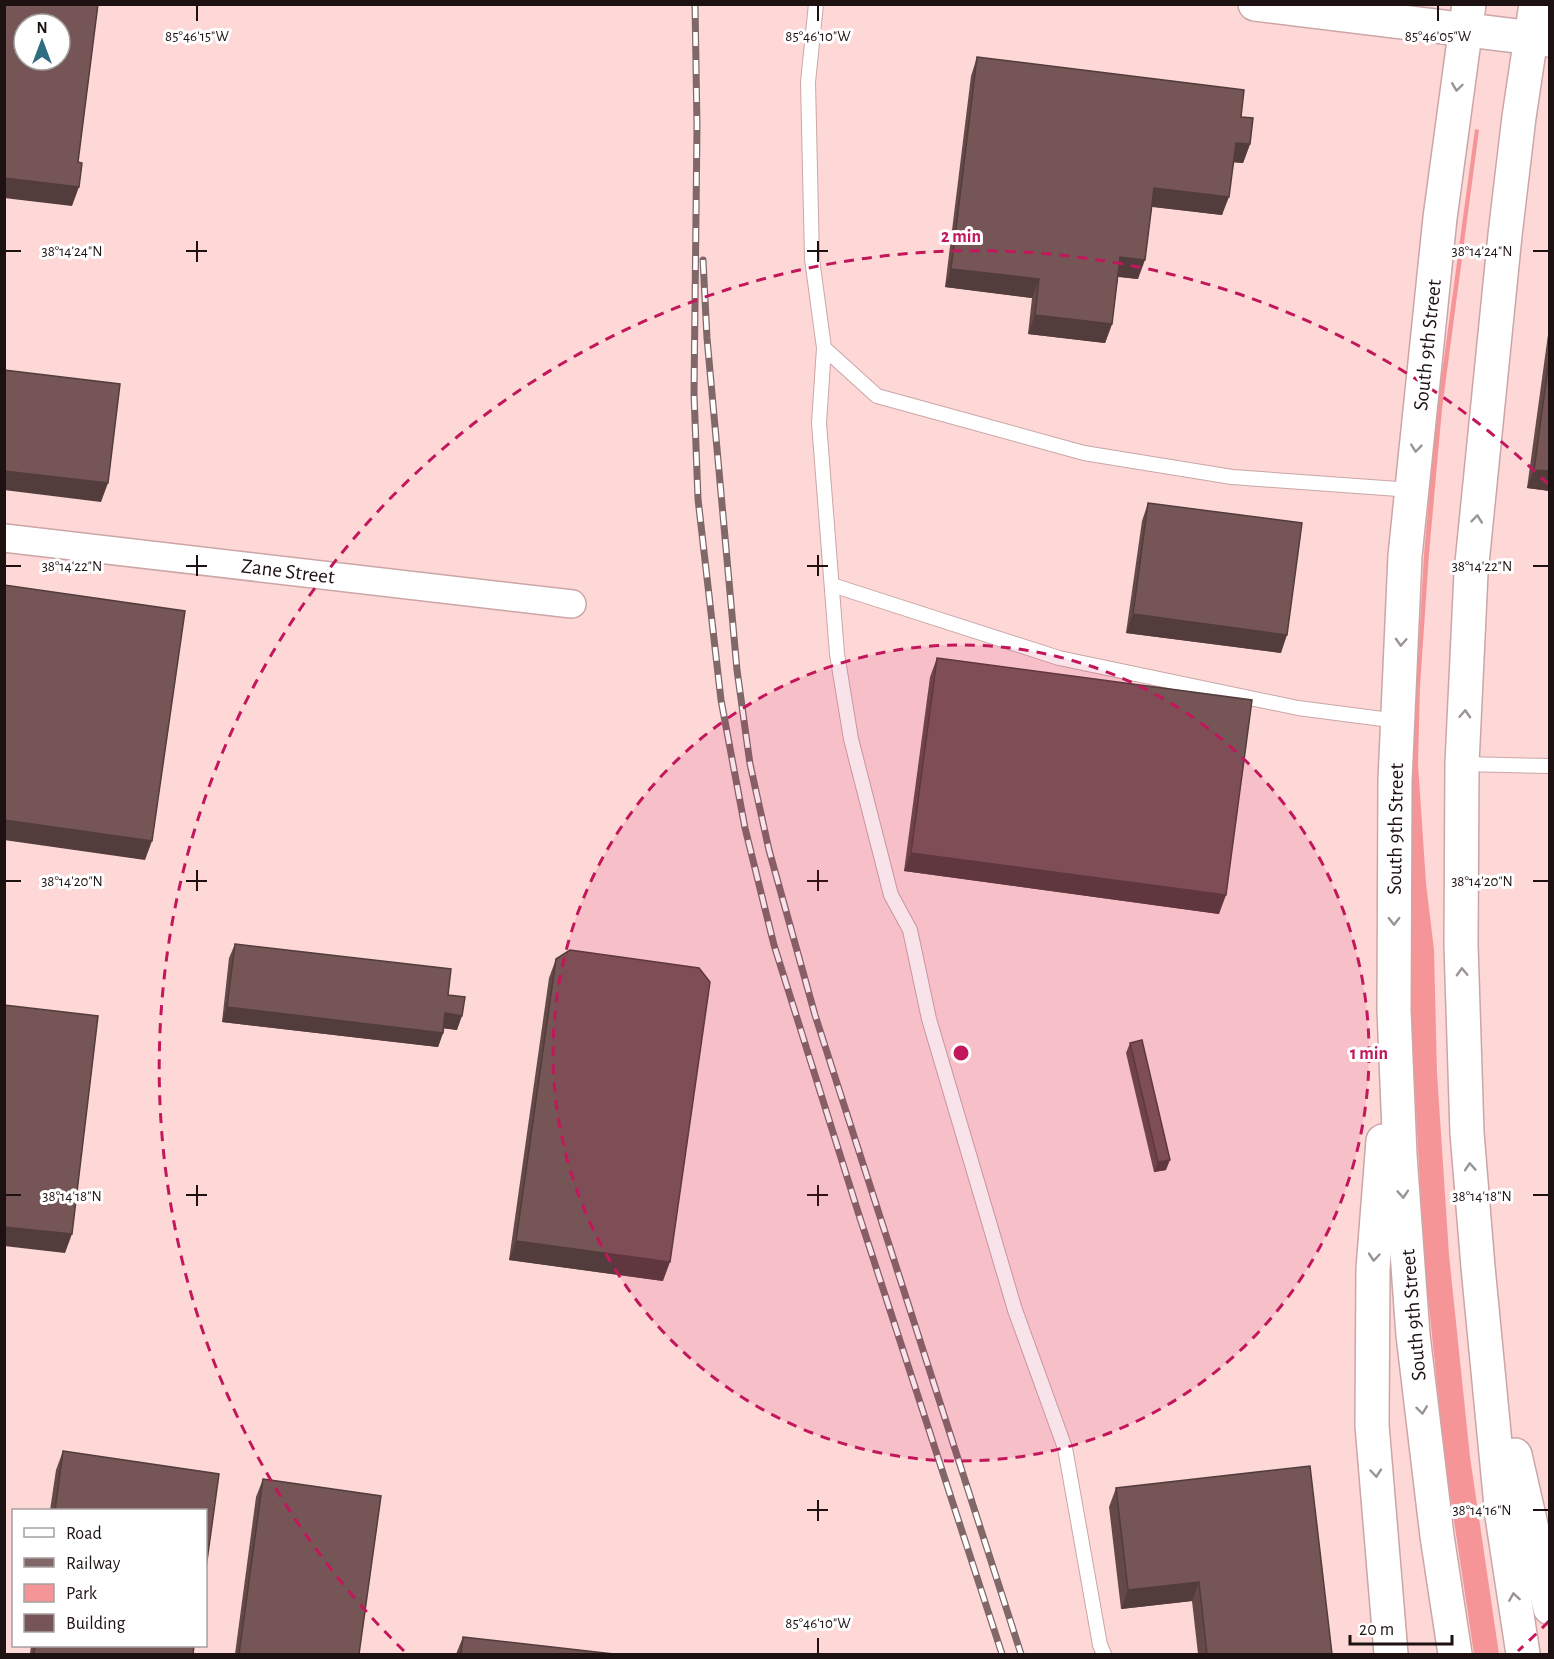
<svg xmlns="http://www.w3.org/2000/svg" width="1554" height="1659" viewBox="0 0 1554 1659" font-family="'Alegreya Sans',sans-serif">
<style>
.green{fill:#f69598}
.lines{fill:none;stroke-linecap:round;stroke-linejoin:round}
.lane-casing{stroke:#cba6a6;stroke-width:16}
.street-casing{stroke:#cba6a6;stroke-width:30}
.secondary-casing{stroke:#cba6a6;stroke-width:36}
.primary-casing{stroke:#cba6a6;stroke-width:36}
.lane{stroke:#fff;stroke-width:14}
.street{stroke:#fff;stroke-width:27}
.secondary{stroke:#fff;stroke-width:33}
.primary{stroke:#fff;stroke-width:33}
.rail-casing{stroke:#806868;stroke-width:7}
.rail{stroke:#fff;stroke-width:4.5;stroke-dasharray:14;stroke-linecap:butt}
.wall{fill:#654949}
.shaded-wall{fill:#523c3c}
.building{fill:#755555;stroke:#523c3c;stroke-width:1.5;fill-rule:evenodd}
.oneway{stroke:#9a9494}
.ticks{fill:none;stroke:#1e1111;stroke-width:2}
.ring{fill:none;stroke:#c2185b;stroke-width:3;stroke-dasharray:10 8}
.labels{text-anchor:middle;stroke-width:6;stroke-linejoin:round;paint-order:stroke}
.street-label{font-size:21px;fill:#1e1111;stroke:#fff}
.ticks-label{font-size:15px;text-anchor:middle;fill:#1e1111;stroke:#fff;stroke-width:6;stroke-linejoin:round;paint-order:stroke}
.centre{fill:#c2185b;stroke:#fff;stroke-width:3}
.ring-label{font-size:18px;text-anchor:middle;font-weight:bold;fill:#c2185b;stroke:#fff;stroke-width:6;stroke-linejoin:round;paint-order:stroke}
</style>
<rect width="100%" height="100%" fill="#fed7d7"/>
<polygon class="green" points="1475,129 1479,130 1442,409 1429,554 1420,686 1418,764 1426,883 1434,950 1437,1073 1449,1255 1470,1457 1499,1654 1474,1654 1445,1461 1424,1258 1414,1075 1409,952 1412,764 1424,554 1437,410"/>
<g class="lines">
<g class="lane-casing">
<g id="lane">
<polyline points="816,4 808,82 812,259 824,348 877,396 1084,453 1232,477 1412,490"/>
<polyline points="824,348 819,423 837,654 851,739 891,895 910,930 929,1019 1015,1310 1065,1448 1100,1645 1104,1654"/>
<polyline points="832,585 1059,658 1298,708 1398,721"/>
<polyline points="1462,764 1550,766"/>
</g>
</g>
<g class="street-casing">
<polyline id="street" points="4,538 572,604"/>
</g>
<g class="secondary-casing">
<polyline id="secondary" points="1255,4 1550,40"/>
</g>
<g class="primary-casing">
<g id="primary">
<polyline points="1383,1141 1373,1269 1372,1425 1391,1654"/>
<polyline points="1515,1455 1550,1608"/>
<polyline points="1455,1654 1437,1536 1413,1335 1400,1155 1394,1010 1395,781 1405,556 1440,218 1469,4"/>
<polyline points="1523,1654 1502,1516 1478,1267 1467,1133 1461,945 1462,764 1471,573 1505,235 1519,117 1536,4"/>
</g>
</g>
<use href="#lane" class="lane"/>
<use href="#street" class="street"/>
<use href="#secondary" class="secondary"/>
<use href="#primary" class="primary"/>
<g class="rail-casing">
<g id="rail">
<polyline points="695,4 697,126 694,394 698,499 721,700 745,828 774,945 859,1215 1002,1654"/>
<polyline points="703,260 707,338 737,670 750,764 769,850 815,1015 1021,1654"/>
</g>
</g>
<use href="#rail" class="rail"/>
</g>
<g class="wall">
<polygon points="977,57 1241,117 1250,144 1243,163 1234,162 1222,215 1152,207 1138,279 1118,277 1112,324 1105,343 1028,334 1032,298 945,287 971,76"/>
<polygon points="1550,320 1550,491 1527,488"/>
<polygon points="1148,503 1281,653 1126,633 1142,521"/>
<polygon points="937,658 1219,914 904,871 930,677"/>
<polygon points="235,944 448,995 457,1030 444,1028 443,1033 438,1047 222,1022 229,958"/>
<polygon points="556,959 663,1281 509,1260 549,978"/>
<polygon points="1130,1043 1166,1170 1154,1172 1126,1053"/>
<polygon points="63,1451 206,1510 50,1510 56,1470"/>
<polygon points="263,1479 359,1654 235,1654 256,1497"/>
<polygon points="1116,1488 1332,1654 1198,1654 1192,1601 1121,1609 1109,1507"/>
<polygon points="463,1637 614,1654 456,1654"/>
<polygon points="31,1646 194,1646 193,1654 30,1654"/>
</g>
<g class="shaded-wall">
<polygon points="1236,143 1250,144 1243,163 1229,162"/>
<polygon points="4,178 79,187 72,206 4,198"/>
<polygon points="1154,188 1229,197 1222,215 1147,206"/>
<polygon points="1120,257 1145,260 1138,279 1113,276"/>
<polygon points="951,269 1039,279 1032,298 945,287"/>
<polygon points="1035,315 1112,324 1105,343 1028,334"/>
<polygon points="1534,470 1550,471 1550,491 1527,488"/>
<polygon points="4,471 108,483 101,502 4,490"/>
<polygon points="1133,614 1287,635 1281,653 1126,633"/>
<polygon points="4,820 152,841 145,860 4,840"/>
<polygon points="911,853 1226,895 1219,914 904,871"/>
<polygon points="227,1007 443,1033 438,1047 222,1022"/>
<polygon points="445,1013 462,1016 457,1030 440,1028"/>
<polygon points="1170,1160 1166,1170 1154,1172 1158,1162"/>
<polygon points="4,1227 72,1234 65,1253 4,1246"/>
<polygon points="516,1241 670,1262 663,1281 509,1260"/>
<polygon points="1199,1582 1192,1601 1121,1609 1128,1590"/>
</g>
<g class="building">
<path d="M4 4H98L78 162 82 163 79 187 4 178ZM24 24H60V60H24Z"/>
<polygon points="977,57 1244,90 1241,117 1253,118 1250,144 1236,143 1229,197 1154,188 1145,260 1120,257 1112,324 1035,315 1039,279 951,269"/>
<polygon points="1550,353 1550,471 1534,470"/>
<polygon points="4,370 120,384 108,483 4,471"/>
<polygon points="1148,503 1302,523 1287,635 1133,614"/>
<polygon points="4,585 185,611 152,841 4,820"/>
<polygon points="937,658 1252,700 1226,895 911,853"/>
<polygon points="235,944 451,969 448,995 465,997 462,1016 445,1013 443,1033 227,1007"/>
<polygon points="570,950 699,968 710,982 670,1262 516,1241 556,959"/>
<polygon points="4,1005 98,1016 72,1234 4,1227"/>
<polygon points="1142,1040 1170,1160 1158,1162 1130,1043"/>
<polygon points="63,1451 219,1474 206,1568 206,1510 55,1510"/>
<polygon points="1310,1466 1332,1654 1207,1654 1199,1582 1128,1590 1116,1488"/>
<polygon points="263,1479 381,1496 359,1654 239,1654"/>
<polygon points="463,1637 614,1654 461,1654"/>
<polygon points="35,1646 194,1646 193,1654 34,1654"/>
</g>
<defs><path id="oneway-chevron" d="M-2-3.5L2.5 0L-2 3.5" fill="none" stroke-width="1.6" stroke-linecap="round" stroke-linejoin="round" transform="scale(1.5)"/></defs>
<g class="oneway">
<use href="#oneway-chevron" transform="translate(1457 87) rotate(98)"/>
<use href="#oneway-chevron" transform="translate(1416 448) rotate(96)"/>
<use href="#oneway-chevron" transform="translate(1477 519) rotate(-84)"/>
<use href="#oneway-chevron" transform="translate(1401 642) rotate(93)"/>
<use href="#oneway-chevron" transform="translate(1465 714) rotate(-87)"/>
<use href="#oneway-chevron" transform="translate(1394 921) rotate(90)"/>
<use href="#oneway-chevron" transform="translate(1462 972) rotate(-92)"/>
<use href="#oneway-chevron" transform="translate(1470 1167) rotate(-94)"/>
<use href="#oneway-chevron" transform="translate(1403 1194) rotate(86)"/>
<use href="#oneway-chevron" transform="translate(1374 1257) rotate(95)"/>
<use href="#oneway-chevron" transform="translate(1422 1410) rotate(83)"/>
<use href="#oneway-chevron" transform="translate(1376 1473) rotate(85)"/>
<use href="#oneway-chevron" transform="translate(1514 1597) rotate(-99)"/>
</g>
<path class="ticks" d="M197 6V21M818 6V21M1438 6V21M197 241V262M818 241V262M6 251H21M186 251H207M807 251H828M1533 251H1548M197 555V576M818 555V576M6 566H21M186 566H207M807 566H828M1533 566H1548M197 870V891M818 870V891M6 881H21M186 881H207M807 881H828M1533 881H1548M197 1185V1206M818 1185V1206M6 1195H21M186 1195H207M807 1195H828M1533 1195H1548M818 1500V1521M807 1510H828M1533 1510H1548M818 1638V1653"/>
<circle cx="961" cy="1053" r="408" fill="#c2185b" fill-opacity=".12"/>
<g class="ring">
<circle cx="961" cy="1053" r="408"/>
<path d="M1549 1621A817 817 0 0 1 1518 1651M404 1651A817 817 0 1 1 1549 485"/>
</g>
<g class="labels">
<g class="street-label">
<text transform="translate(1427 345) rotate(-84)" y="7">South 9th Street</text>
<text transform="translate(288 571) rotate(7)" y="7">Zane Street</text>
<text transform="translate(1395 829) rotate(-89)" y="7">South 9th Street</text>
<text transform="translate(1413 1315) rotate(-95)" y="7">South 9th Street</text>
</g>
</g>
<g class="ticks-label">
<text x="197" y="41">85°46'15"W</text>
<text x="818" y="41">85°46'10"W</text>
<text x="1438" y="41">85°46'05"W</text>
<text x="72" y="256">38°14'24"N</text>
<text x="1482" y="256">38°14'24"N</text>
<text x="72" y="571">38°14'22"N</text>
<text x="1482" y="571">38°14'22"N</text>
<text x="72" y="886">38°14'20"N</text>
<text x="1482" y="886">38°14'20"N</text>
<text x="72" y="1201">38°14'18"N</text>
<text x="1482" y="1201">38°14'18"N</text>
<text x="1482" y="1515">38°14'16"N</text>
<text x="818" y="1628">85°46'10"W</text>
</g>
<circle cx="961" cy="1053" r="9" class="centre"/>
<g class="ring-label">
<text x="961" y="242">2 min</text>
<text x="1369" y="1059">1 min</text>
</g>
<rect width="1554" height="1659" fill="none" stroke="#1e1111" stroke-width="12"/>
<rect x="12" y="1509" width="195" height="138" fill="#ffffff" stroke="#a5a0a0" stroke-width="1.5"/>
<rect x="24" y="1528" width="30" height="9" fill="#ffffff" stroke="#a5a0a0" stroke-width="1.5"/>
<text x="66" y="1539" font-size="18" fill="#1e1111">Road</text>
<rect x="24" y="1558" width="30" height="9" fill="#806868" stroke="#a5a0a0" stroke-width="1.5"/>
<text x="66" y="1569" font-size="18" fill="#1e1111">Railway</text>
<rect x="24" y="1584" width="30" height="18" fill="#f69598" stroke="#a5a0a0" stroke-width="1.5"/>
<text x="66" y="1599" font-size="18" fill="#1e1111">Park</text>
<rect x="24" y="1614" width="30" height="18" fill="#755555" stroke="#a5a0a0" stroke-width="1.5"/>
<text x="66" y="1629" font-size="18" fill="#1e1111">Building</text>
<g transform="translate(42 42)"><circle r="28" fill="#ffffff" stroke="#a5a0a0" stroke-width="1.5"/>
<path d="M0-4.5L10 22L0 15L-10 22Z" fill="#2f6d83"/>
<text y="-9" font-size="16" font-weight="bold" text-anchor="middle" fill="#1e1111">N</text>
</g>
<path d="M1350 1635v9h102v-9" fill="none" stroke="#1e1111" stroke-width="3"/>
<text x="1359" y="1635" font-size="18" fill="#1e1111" stroke="#ffffff" stroke-width="4.5" paint-order="stroke">20 m</text>
</svg>
